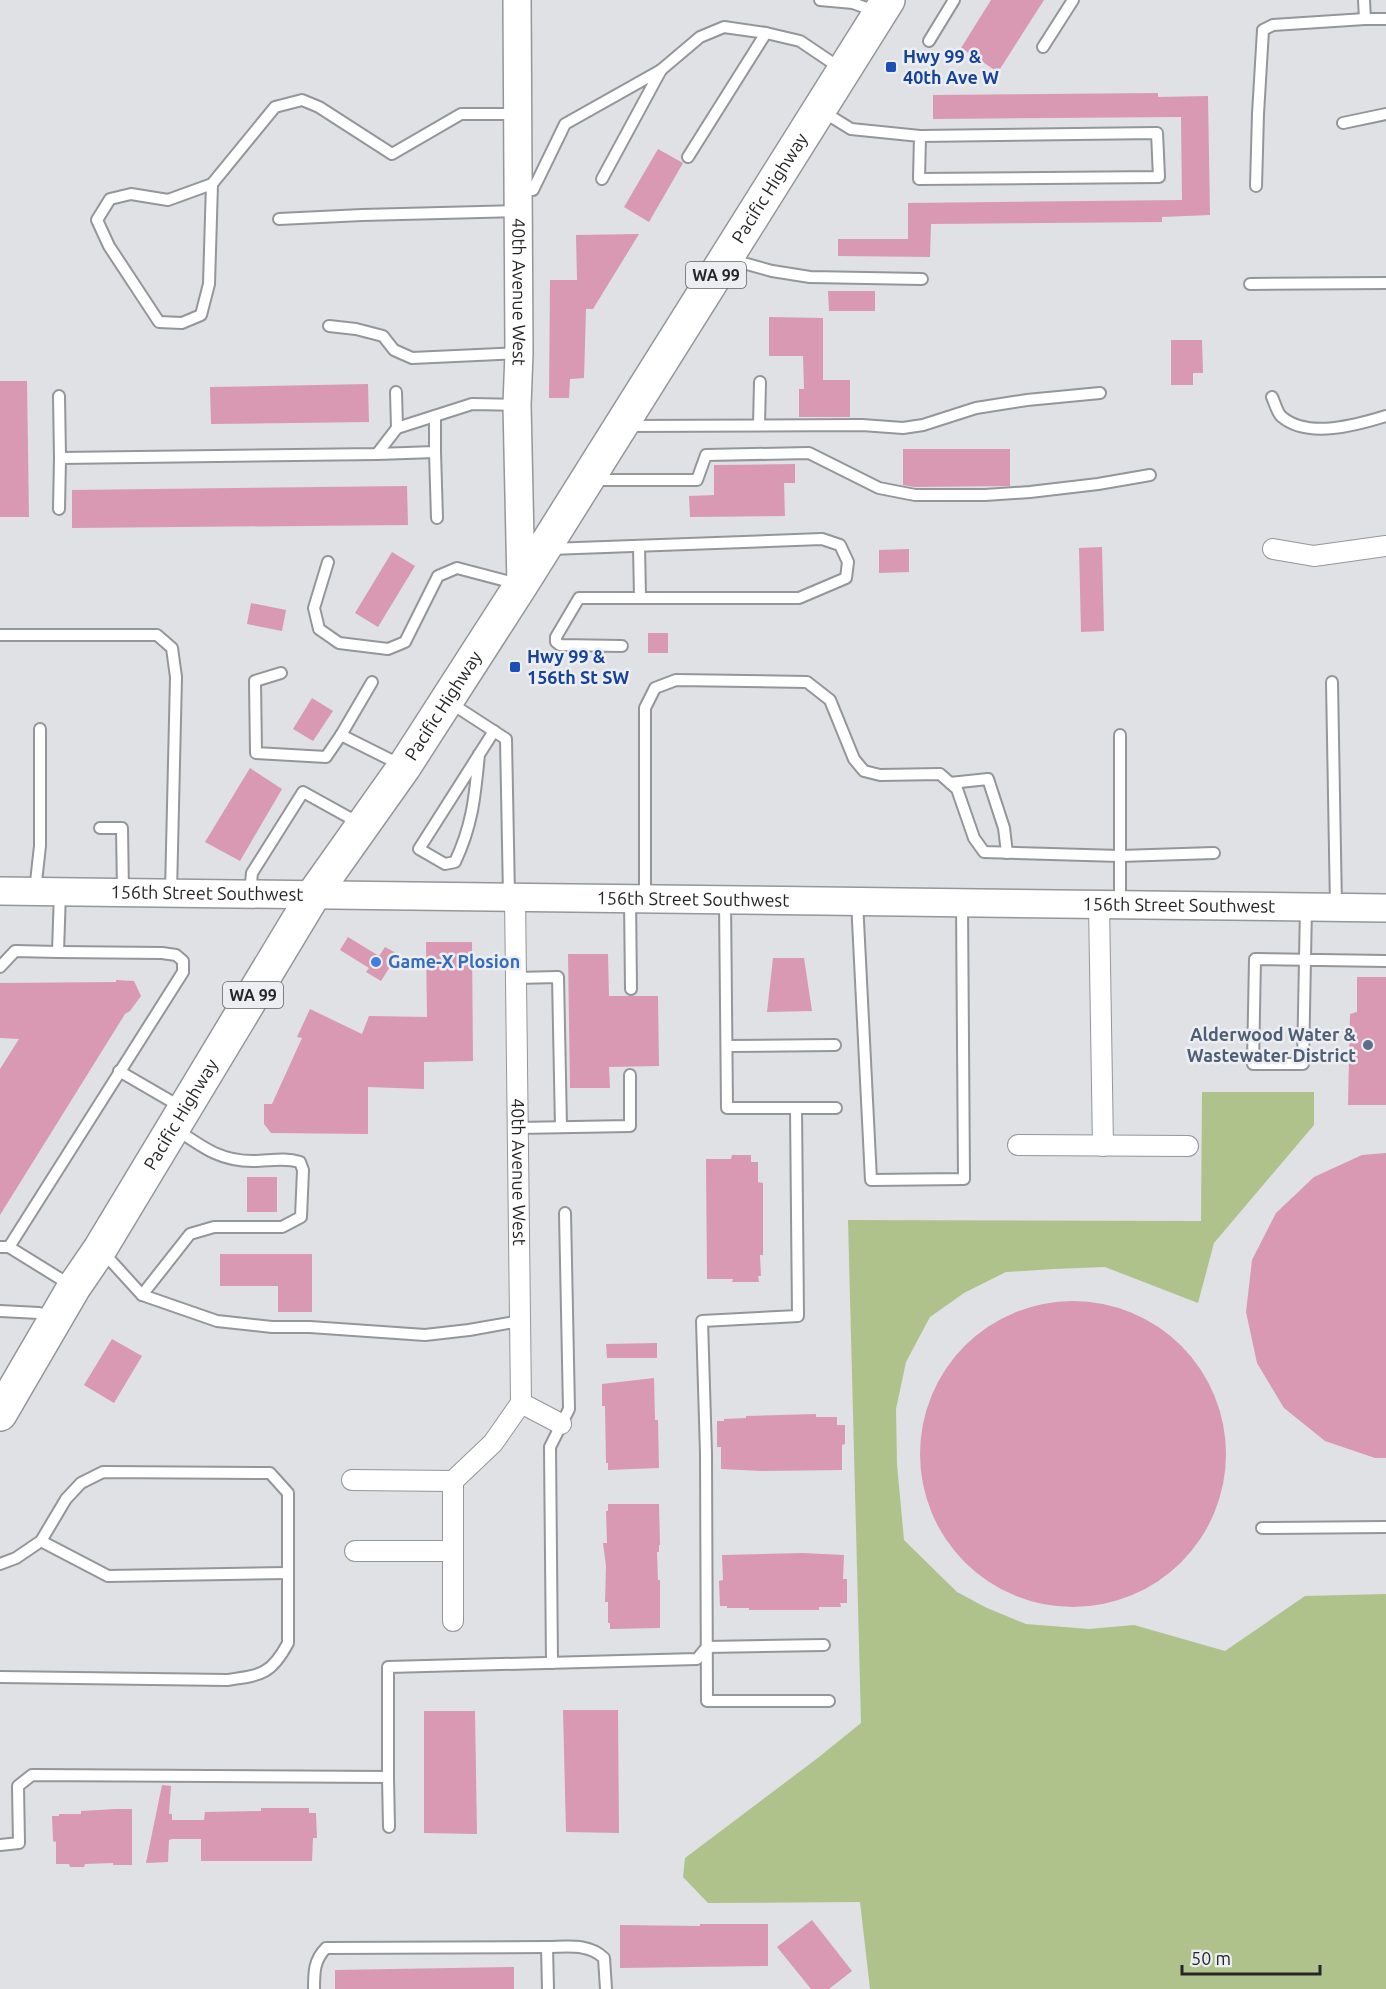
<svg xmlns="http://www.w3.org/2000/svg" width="1386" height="1989" viewBox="0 0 1386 1989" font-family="Ubuntu,sans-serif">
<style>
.green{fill:#b0c28c}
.building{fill:#d999b2}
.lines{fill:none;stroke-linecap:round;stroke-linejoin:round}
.lane-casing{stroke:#949699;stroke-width:14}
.street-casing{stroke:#949699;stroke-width:22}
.secondary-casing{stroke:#949699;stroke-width:30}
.highway-casing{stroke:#949699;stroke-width:36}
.lane{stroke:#fff;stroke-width:10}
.street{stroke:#fff;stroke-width:20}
.secondary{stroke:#fff;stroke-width:27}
.highway{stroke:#fff;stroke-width:33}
.transit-dot{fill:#1a4fb4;stroke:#eceef1;stroke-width:2}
.shop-dot{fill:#3f7fe0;stroke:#eceef1;stroke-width:2}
.service-dot{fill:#5c6f8a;stroke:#eceef1;stroke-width:2}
.labels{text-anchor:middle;stroke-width:5;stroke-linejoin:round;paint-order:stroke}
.shield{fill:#eceef1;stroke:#616264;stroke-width:1.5}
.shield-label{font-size:16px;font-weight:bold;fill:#262628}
.transit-label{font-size:18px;font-weight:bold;fill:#164399;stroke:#eceef1;text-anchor:start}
.street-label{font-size:18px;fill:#262628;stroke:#eceef1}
.shop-label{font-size:18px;font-weight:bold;fill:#366cbe;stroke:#eceef1;text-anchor:start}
.service-label{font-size:18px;font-weight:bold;fill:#4e5e75;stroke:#eceef1;text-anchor:end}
</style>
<rect width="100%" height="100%" fill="#dfe1e4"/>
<polygon class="green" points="1202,1092 1314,1092 1314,1125 1214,1243 1198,1303 1105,1267 1054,1269 1006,1272 964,1293 930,1317 906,1362 896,1409 897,1464 904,1540 957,1592 987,1608 1026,1624 1089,1629 1134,1625 1225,1651 1305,1596 1386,1594 1386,1989 870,1989 860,1902 708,1903 683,1877 685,1858 819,1757 861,1723 848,1220 1201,1221"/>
<g class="building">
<polygon points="991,0 1044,0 998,72 961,48"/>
<polygon points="1158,93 1158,97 1208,96 1210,215 1162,217 1162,222 931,224 930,257 838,256 838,239 908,239 908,203 1182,200 1181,117 933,119 933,95"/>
<polygon points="658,149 683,163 649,222 624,207"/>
<polygon points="639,234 593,309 586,309 584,378 570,379 569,398 549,398 550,280 577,280 576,235"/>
<polygon points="828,291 875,291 875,311 829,311"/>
<polygon points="769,317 823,318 823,380 850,380 850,417 799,417 799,389 804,389 803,356 769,356"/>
<polygon points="1171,340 1202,340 1203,373 1193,373 1193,385 1171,385"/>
<polygon points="0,381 27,381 29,517 0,517"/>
<polygon points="368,384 369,422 211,424 210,387"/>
<polygon points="903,449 1010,449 1010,486 914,487 903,485"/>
<polygon points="795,464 795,483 784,483 785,516 690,517 689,496 714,495 714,465"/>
<polygon points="407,486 408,525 72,528 72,490"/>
<polygon points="1102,547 1104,631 1081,632 1079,548"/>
<polygon points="909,549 909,572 879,573 879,550"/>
<polygon points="392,552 415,566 378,627 355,613"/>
<polygon points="251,603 286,610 282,631 247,624"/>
<rect x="648" y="633" width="20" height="20"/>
<polygon points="312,698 333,711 313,741 293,729"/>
<polygon points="250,768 282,789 240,861 205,842"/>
<polygon points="348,937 379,956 385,947 398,954 381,981 366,972 369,968 340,950"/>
<polygon points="426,942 472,942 473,1061 424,1062 424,1089 368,1087 368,1134 271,1133 264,1124 264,1104 272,1104 302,1038 297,1037 310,1009 362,1034 369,1016 427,1017"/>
<polygon points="568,954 608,954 609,996 658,996 659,1066 609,1067 610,1088 570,1088"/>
<polygon points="773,958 804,958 812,1011 767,1012"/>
<polygon points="1357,977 1386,977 1386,1105 1348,1105 1350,1014 1357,1012"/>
<polygon points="116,980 134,981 141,996 130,1011 125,1014 0,1215 0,1069 19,1039 0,1038 0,983 116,982"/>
<polygon points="1386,1153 1386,1458 1375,1458 1325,1441 1284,1408 1257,1363 1246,1312 1252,1260 1276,1213 1314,1177 1362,1155"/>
<polygon points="732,1155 751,1155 751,1162 758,1162 758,1182 763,1183 763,1255 760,1255 761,1276 758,1276 759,1282 732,1282 733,1279 707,1279 706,1159 731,1159"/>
<rect x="247" y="1177" width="30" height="35"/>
<polygon points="220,1254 312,1254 312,1312 278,1312 278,1286 220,1286"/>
<circle cx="1073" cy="1454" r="153"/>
<polygon points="112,1339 142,1356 114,1403 84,1385"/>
<polygon points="657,1343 657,1358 607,1358 606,1344"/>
<polygon points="654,1378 655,1420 658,1420 659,1468 608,1470 608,1463 606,1463 605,1406 602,1406 602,1384"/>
<polygon points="816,1414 816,1417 837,1417 837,1425 845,1425 845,1444 842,1445 842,1470 761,1471 721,1469 721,1447 717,1447 717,1421 724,1421 724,1419 746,1418 746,1416"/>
<polygon points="608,1504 659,1504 660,1545 659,1545 659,1552 657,1552 658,1580 660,1580 660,1628 610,1629 610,1623 608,1623 608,1602 605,1602 606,1566 603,1543 607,1543 606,1511 608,1511"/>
<polygon points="802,1553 844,1555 843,1579 847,1579 847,1603 840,1603 841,1607 819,1607 819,1610 749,1610 749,1608 727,1608 727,1606 720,1606 719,1581 723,1580 722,1555"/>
<polygon points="563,1710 618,1710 619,1833 566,1832"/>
<polygon points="424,1711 475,1711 477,1834 424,1833"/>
<polygon points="162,1785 171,1786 169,1814 172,1814 172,1820 204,1820 205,1812 261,1811 261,1808 309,1808 309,1813 316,1813 317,1838 313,1838 312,1861 201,1861 201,1839 172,1839 169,1840 168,1862 146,1863"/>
<polygon points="116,1809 132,1809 132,1865 113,1865 113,1863 85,1864 84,1867 70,1867 69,1864 56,1864 56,1842 53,1841 52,1816 59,1816 59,1814 81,1814 81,1811"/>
<polygon points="812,1920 852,1971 829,1989 811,1989 777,1947"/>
<polygon points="700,1924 768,1924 768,1966 620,1968 620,1925 700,1926"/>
<polygon points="514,1967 514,1989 335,1989 335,1970"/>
</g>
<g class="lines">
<g class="lane-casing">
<g id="lane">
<polyline points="820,0 853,3 877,12"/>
<polyline points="1364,0 1365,19 1386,19"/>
<polyline points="766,33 800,41 840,68"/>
<polyline points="929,41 954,0"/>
<polyline points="1043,47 1073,0"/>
<polyline points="661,70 700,37 724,27 766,33 688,157"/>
<polyline points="822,111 851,129 920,136 919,179 1159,177 1157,133 920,136"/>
<polyline points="1343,123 1386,114"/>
<polyline points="212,184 209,284 201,315 182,323 159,322 109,246 97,220 110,199 131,194 168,200 212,184 275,107 302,100 319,107 392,154 461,114 517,114"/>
<polyline points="1256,186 1258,114 1263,30 1273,25 1365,19"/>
<polyline points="518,190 533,190 565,124 661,70 602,179"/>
<polyline points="279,219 362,215 518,211"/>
<polyline points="729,259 772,271 810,277 922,279"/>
<polyline points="1250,284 1386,283"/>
<polyline points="329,326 356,329 383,336 394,350 412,358 519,353"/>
<polyline points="396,392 397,428"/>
<polyline points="59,396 60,458"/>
<path d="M1272 397C1275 403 1277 413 1282 417 1308 439 1357 425 1386 416"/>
<polyline points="759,425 760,382"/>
<polyline points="627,426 862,425 903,428 923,425 976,408 1027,400 1100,393"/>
<polyline points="435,452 437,518"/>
<polyline points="377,454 435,452 435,416"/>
<polyline points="594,480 697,480 706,455 809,453 879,488 915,495 985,495 1030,492 1098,484 1150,475"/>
<polyline points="59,509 60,458 377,454 397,428 472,404 517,405"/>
<polyline points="639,546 640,598"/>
<polyline points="550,549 822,539 840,545 848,562 846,578 799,598 579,598 556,637 556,642 560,645 622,646"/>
<polyline points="328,562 314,608 319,629 339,643 388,649 405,642 438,576 457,568 518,584"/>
<polyline points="0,635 157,635 172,648 176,677 171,892"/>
<polyline points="281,673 255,681 256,753 326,757 341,735 401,765"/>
<polyline points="1332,682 1336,907"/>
<polyline points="449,702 506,739 509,896"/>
<polyline points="341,735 372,682"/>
<path d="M479 754C475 795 473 824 455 862L445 864 419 849 494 731"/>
<polyline points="950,783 988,779 1004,828 1007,853"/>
<polyline points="100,828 122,828 123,892"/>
<polyline points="35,891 40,846 40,729"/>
<polyline points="250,893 252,873 303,792 359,823"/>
<polyline points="630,898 631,989"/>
<polyline points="645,898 645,708 655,688 676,680 807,682 830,700 854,759 864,771 880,775 940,774 957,789 974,838 984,852 1120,856 1214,853"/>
<polyline points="725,900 727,1108 796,1108 798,1316 702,1321 706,1453 707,1701 829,1701"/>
<polyline points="857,901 871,1180 964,1179 962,903"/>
<polyline points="1120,904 1120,735"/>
<polyline points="1306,907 1303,1064 1253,1064 1255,959 1386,961"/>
<polyline points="0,967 15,951 58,952 60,892"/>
<polyline points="516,978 558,977 561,1127"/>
<polyline points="727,1046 835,1045"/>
<polyline points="119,1071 181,1107"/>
<polyline points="796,1108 836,1108"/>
<polyline points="517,1128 630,1126 630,1075"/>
<polyline points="0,1247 9,1247 183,972 183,961 176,955 162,953 58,952"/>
<polyline points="9,1247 72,1286"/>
<polyline points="102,1251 142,1295 217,1321 272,1327 310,1327 425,1335 469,1330 520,1321"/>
<path d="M142 1295 190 1234 214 1227H282L301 1217 303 1170 300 1162C284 1157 269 1161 253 1161 220 1161 202 1147 176 1129"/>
<polyline points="0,1311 39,1313 52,1318"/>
<polyline points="1262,1528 1386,1527"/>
<polyline points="41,1541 108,1576 287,1573"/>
<path d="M0 1564 16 1558 41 1541 66 1499 81 1483 103 1472 270 1473 288 1493V1643C271 1675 261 1675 227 1680L0 1677"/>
<polyline points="552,1663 550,1447 569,1409 565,1213"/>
<polyline points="388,1777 389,1827"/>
<polyline points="0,1845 19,1843 18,1786 32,1775 388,1777 388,1667 697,1659 707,1647 824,1645"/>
<polyline points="547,1947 548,1989"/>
<path d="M314 1989C314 1972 314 1960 326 1948L547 1947C567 1947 588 1943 604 1958L606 1989"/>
</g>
</g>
<g class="street-casing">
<g id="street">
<polyline points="1273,549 1314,556 1386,546"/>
<path id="s1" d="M515 896 521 1403 561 1424"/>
<polyline points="1099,904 1103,1146"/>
<polyline points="1018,1145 1188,1146"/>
<polyline points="352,1480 453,1481"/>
<polyline points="355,1551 453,1551"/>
<polyline points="453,1621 453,1481 493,1443 521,1403"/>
</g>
</g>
<g class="secondary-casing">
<g id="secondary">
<path id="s2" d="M517 0 519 353 517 405 521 585"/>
<path id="s3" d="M0 891 1386 908"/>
</g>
</g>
<g class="highway-casing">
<g id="highway">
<path id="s4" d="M0 1414 74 1287 100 1249 314 894 404 767 521 585 888 0"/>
</g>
</g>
<use href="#lane" class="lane"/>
<use href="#street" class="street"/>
<use href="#secondary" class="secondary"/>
<use href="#highway" class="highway"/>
</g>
<g class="transit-dot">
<rect x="885" y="61" width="12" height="12" rx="3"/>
<rect x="509" y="661" width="12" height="12" rx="3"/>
</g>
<circle class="shop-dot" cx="376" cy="962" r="6"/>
<circle class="service-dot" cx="1368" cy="1045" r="6"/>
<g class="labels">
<g class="shield">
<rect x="686" y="262" width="60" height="26" rx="4.5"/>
<rect x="223" y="982" width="60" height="26" rx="4.5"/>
</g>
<g class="shield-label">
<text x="716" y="281">WA 99</text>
<text x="253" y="1001">WA 99</text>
</g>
<g class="transit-label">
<text x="903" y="63">Hwy 99 &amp;<tspan x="903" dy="21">40th Ave W</tspan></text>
<text x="527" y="663">Hwy 99 &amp;<tspan x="527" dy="21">156th St SW</tspan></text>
</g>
<g class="street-label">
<text dy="6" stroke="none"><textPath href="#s4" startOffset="1448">Pacific Highway</textPath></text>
<text dy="6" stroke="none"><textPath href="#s2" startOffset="292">40th Avenue West</textPath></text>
<text dy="6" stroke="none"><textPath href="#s4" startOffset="836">Pacific Highway</textPath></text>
<text dy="6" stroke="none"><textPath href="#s3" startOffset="207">156th Street Southwest</textPath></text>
<text dy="6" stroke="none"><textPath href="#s3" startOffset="693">156th Street Southwest</textPath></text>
<text dy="6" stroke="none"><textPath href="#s3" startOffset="1179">156th Street Southwest</textPath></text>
<text dy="6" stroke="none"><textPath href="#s4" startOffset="350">Pacific Highway</textPath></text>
<text dy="6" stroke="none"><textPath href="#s1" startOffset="276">40th Avenue West</textPath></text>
</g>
<g class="shop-label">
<text x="388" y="968">Game-X Plosion</text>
</g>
<g class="service-label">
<text x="1356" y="1041">Alderwood Water &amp;<tspan x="1356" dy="21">Wastewater District</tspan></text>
</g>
</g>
<path d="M1182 1965v9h138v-9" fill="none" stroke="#262628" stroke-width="3"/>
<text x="1191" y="1965" font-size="18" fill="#262628" stroke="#eceef1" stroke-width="4.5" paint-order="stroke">50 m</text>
</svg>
